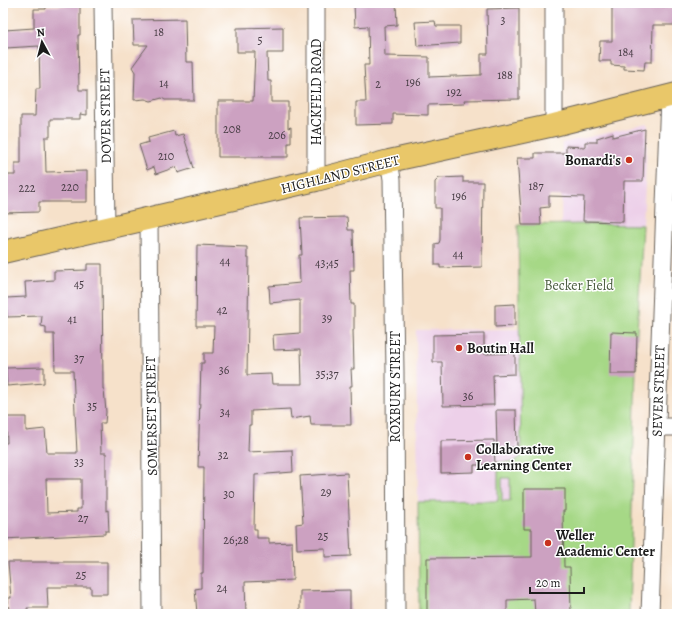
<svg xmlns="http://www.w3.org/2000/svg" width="680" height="617" viewBox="0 0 680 617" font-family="Alegreya,serif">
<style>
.built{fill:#edd0e9}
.green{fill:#a6d886;stroke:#617a51;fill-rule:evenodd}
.building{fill:#cca1c1;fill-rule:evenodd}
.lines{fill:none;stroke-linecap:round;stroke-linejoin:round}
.minor-casing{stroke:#686159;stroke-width:19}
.trunk-casing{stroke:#686159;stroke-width:24}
.minor{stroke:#fff;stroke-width:17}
.trunk{stroke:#e9c769;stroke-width:22}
.poi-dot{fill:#c8321e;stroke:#fff;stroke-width:1.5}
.labels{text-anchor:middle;stroke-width:3;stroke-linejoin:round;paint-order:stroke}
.number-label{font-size:12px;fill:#483d45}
.street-label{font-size:14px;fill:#1c1c1c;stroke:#fff}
.poi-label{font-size:14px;font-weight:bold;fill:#1c1c1c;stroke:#fff;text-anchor:start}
.park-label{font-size:14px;fill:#4c5e41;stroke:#fff}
</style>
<rect width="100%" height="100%" fill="#fff"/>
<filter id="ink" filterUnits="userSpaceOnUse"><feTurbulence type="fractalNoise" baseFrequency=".025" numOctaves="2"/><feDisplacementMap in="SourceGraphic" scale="8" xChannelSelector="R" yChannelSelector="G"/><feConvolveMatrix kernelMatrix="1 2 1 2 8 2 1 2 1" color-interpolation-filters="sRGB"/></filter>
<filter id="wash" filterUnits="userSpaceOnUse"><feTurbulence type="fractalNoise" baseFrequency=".012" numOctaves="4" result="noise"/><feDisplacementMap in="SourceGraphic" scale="16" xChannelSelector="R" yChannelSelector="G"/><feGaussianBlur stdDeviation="0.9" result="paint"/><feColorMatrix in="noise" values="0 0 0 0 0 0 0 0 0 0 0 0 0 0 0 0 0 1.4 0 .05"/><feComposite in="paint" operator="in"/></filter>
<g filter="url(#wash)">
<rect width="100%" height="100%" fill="#f6e1ca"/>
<g class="built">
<polygon points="648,124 643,225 561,225 562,143"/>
<polygon points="519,329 521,466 629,614 419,614 521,500 418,502 416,330"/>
</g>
<path class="green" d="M583 224 643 225 637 333 629 614H419L418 502 498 501V462H513L521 457 518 225ZM502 478H510V501H502Z"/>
<g id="blocks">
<g class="building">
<polygon points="354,3 396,3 397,25 384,26 385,56 429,57 429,77 481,75 481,54 488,54 487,9 519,8 519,99 464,100 465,104 428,105 428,115 393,114 393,124 356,125 356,102 366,102 364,65 369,65 368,26 355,27"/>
<polygon points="80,5 80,35 78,35 79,90 87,90 87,115 80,114 80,119 50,119 50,137 45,137 46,172 87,171 87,202 39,202 39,212 3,213 3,175 15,175 15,163 21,163 21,116 35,116 36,89 40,89 39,46 6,48 5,30 34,28 34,9 46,9 46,6"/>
<polygon points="612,5 677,7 677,25 653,25 652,62 645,62 644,70 624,69 624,66 611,65 611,61 599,61 600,41 612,41"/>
<polygon points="185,19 186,62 193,62 194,100 165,100 162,98 151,101 145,99 134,100 135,72 132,67 148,45 134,45 133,20"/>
<polygon points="435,21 436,26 460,26 460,43 417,46 415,22"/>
<polygon points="283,27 283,53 267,53 268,81 271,81 271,102 288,102 288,128 291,127 291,143 288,143 288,157 218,157 218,101 253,101 255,52 237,52 237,28"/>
<polygon points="645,129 643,181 624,181 623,222 583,221 584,197 549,196 549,207 540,208 541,225 522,225 517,158 535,158 535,153 566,153 566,146 585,147 585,142 597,142 597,138 613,133 613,137"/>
<polygon points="174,131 175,136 183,134 194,168 178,173 176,167 156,174 154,167 147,170 139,145 149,142 148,138"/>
<polygon points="463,177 463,182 483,182 482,267 440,268 440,265 435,265 435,244 439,243 440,240 440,208 435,208 435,182 439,178"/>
<polygon points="347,217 348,230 353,230 354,270 350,270 351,304 354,304 354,330 353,330 354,369 351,369 352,386 350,386 351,425 311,425 310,416 291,419 290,409 251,411 251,425 249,425 248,452 292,450 293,472 255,475 254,529 257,529 257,538 269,538 269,543 292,542 293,580 245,582 246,614 197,614 195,589 201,588 201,573 203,573 204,467 198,467 201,363 204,363 204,353 213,353 214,326 196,326 197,245 247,247 247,258 249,258 247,375 271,374 272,384 302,384 301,349 274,350 273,335 300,333 300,300 270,303 269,286 300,283 299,255 302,255 300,218"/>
<path d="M87 264H102L103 389H104L106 412 105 423H100L101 453H106V511L108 510 109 531H105V534L3 539V443H7L6 417H26V431L45 429 47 453H77L73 371H55L54 334H46V327L41 326 42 316 7 317 6 298 26 297 25 282 54 280V271L87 270ZM46 479H81V509H77V512L47 513Z"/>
<polygon points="515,304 515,326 495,327 495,305"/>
<polygon points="611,332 637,333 636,374 610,374"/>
<polygon points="484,334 484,354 515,353 515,374 493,375 494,405 443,406 442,362 433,362 433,335"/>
<polygon points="44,367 44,383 7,386 6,368"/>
<polygon points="496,410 516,410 517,447 497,448"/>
<polygon points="494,440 495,465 474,465 474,472 441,473 441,441"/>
<polygon points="347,473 351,556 325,557 325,548 297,549 296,524 303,523 300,476"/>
<polygon points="524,489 565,489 565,511 563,511 564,567 570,567 571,614 535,614 534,599 507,600 507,614 427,614 427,558 532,557 532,529 524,529"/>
<polygon points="8,562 107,562 107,594 91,594 91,587 47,587 48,608 27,608 28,614 9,614 8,598 11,598"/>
<polygon points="350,590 350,614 300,614 300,591"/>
</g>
</g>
</g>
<g filter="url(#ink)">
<use href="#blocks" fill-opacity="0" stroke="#686159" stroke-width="1"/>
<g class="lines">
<g class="minor-casing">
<g id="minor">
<polyline points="103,3 106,228"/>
<polyline points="554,125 554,3"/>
<polyline points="389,161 392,179 395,371 396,614"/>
<polyline points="316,180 316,3"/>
<polyline points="149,219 152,614"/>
<polyline points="657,427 677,427"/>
<polyline points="650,614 669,96"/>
</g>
</g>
<g class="trunk-casing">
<polyline id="trunk" points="3,252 316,180 389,161 554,125 677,94"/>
</g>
<use href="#minor" class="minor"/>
<use href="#trunk" class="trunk"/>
</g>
</g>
<g class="poi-dot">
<circle cx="629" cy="160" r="4"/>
<circle cx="459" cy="348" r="4"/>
<circle cx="468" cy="457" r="4"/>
<circle cx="548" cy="543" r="4"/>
</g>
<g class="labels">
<g class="number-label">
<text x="503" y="24">3</text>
<text x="159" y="36">18</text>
<text x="260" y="44">5</text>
<text x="626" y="56">184</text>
<text x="505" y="79">188</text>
<text x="413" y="86">196</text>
<text x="164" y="87">14</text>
<text x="378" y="88">2</text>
<text x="454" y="96">192</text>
<text x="232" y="133">208</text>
<text x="277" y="139">206</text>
<text x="166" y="160">210</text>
<text x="536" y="190">187</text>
<text x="70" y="191">220</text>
<text x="27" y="192">222</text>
<text x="459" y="200">196</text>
<text x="458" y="258">44</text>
<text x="225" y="265">44</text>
<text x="327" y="267">43;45</text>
<text x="79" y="288">45</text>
<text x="222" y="314">42</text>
<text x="327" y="322">39</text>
<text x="72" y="323">41</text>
<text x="79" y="362">37</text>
<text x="224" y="374">36</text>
<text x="327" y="378">35;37</text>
<text x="468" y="400">36</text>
<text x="92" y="410">35</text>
<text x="225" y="416">34</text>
<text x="223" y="459">32</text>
<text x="79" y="466">33</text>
<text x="326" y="496">29</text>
<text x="229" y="498">30</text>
<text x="83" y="522">27</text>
<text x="323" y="540">25</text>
<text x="236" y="544">26;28</text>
<text x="81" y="579">25</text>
<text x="222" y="592">24</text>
</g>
<g class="street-label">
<text transform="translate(316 92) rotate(-90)" y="5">HACKFELD ROAD</text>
<text transform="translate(105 116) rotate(-91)" y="5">DOVER STREET</text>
<text transform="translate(340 174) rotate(-14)" y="5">HIGHLAND STREET</text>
<text transform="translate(395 387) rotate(-90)" y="5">ROXBURY STREET</text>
<text transform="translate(658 391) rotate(-88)" y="5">SEVER STREET</text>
<text transform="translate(151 416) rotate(-91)" y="5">SOMERSET STREET</text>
</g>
<g class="poi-label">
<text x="621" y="165" text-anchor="end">Bonardi's</text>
<text x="467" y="353">Boutin Hall</text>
<text x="476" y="454">Collaborative<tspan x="476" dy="16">Learning Center</tspan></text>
<text x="556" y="540">Weller<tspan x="556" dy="16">Academic Center</tspan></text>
</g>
<g class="park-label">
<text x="579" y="290">Becker Field</text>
</g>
</g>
<rect width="680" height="617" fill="none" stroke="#fff" stroke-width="16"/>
<g transform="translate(42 42) rotate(353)" stroke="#ffffff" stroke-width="3" paint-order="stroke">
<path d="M0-3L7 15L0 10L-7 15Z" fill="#1c1c1c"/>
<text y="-6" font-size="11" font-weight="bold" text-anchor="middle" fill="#1c1c1c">N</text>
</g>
<path d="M530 587v6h54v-6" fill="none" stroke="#1c1c1c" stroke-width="2"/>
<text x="536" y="587" font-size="12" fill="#1c1c1c" stroke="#ffffff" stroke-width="3" paint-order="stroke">20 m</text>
</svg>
